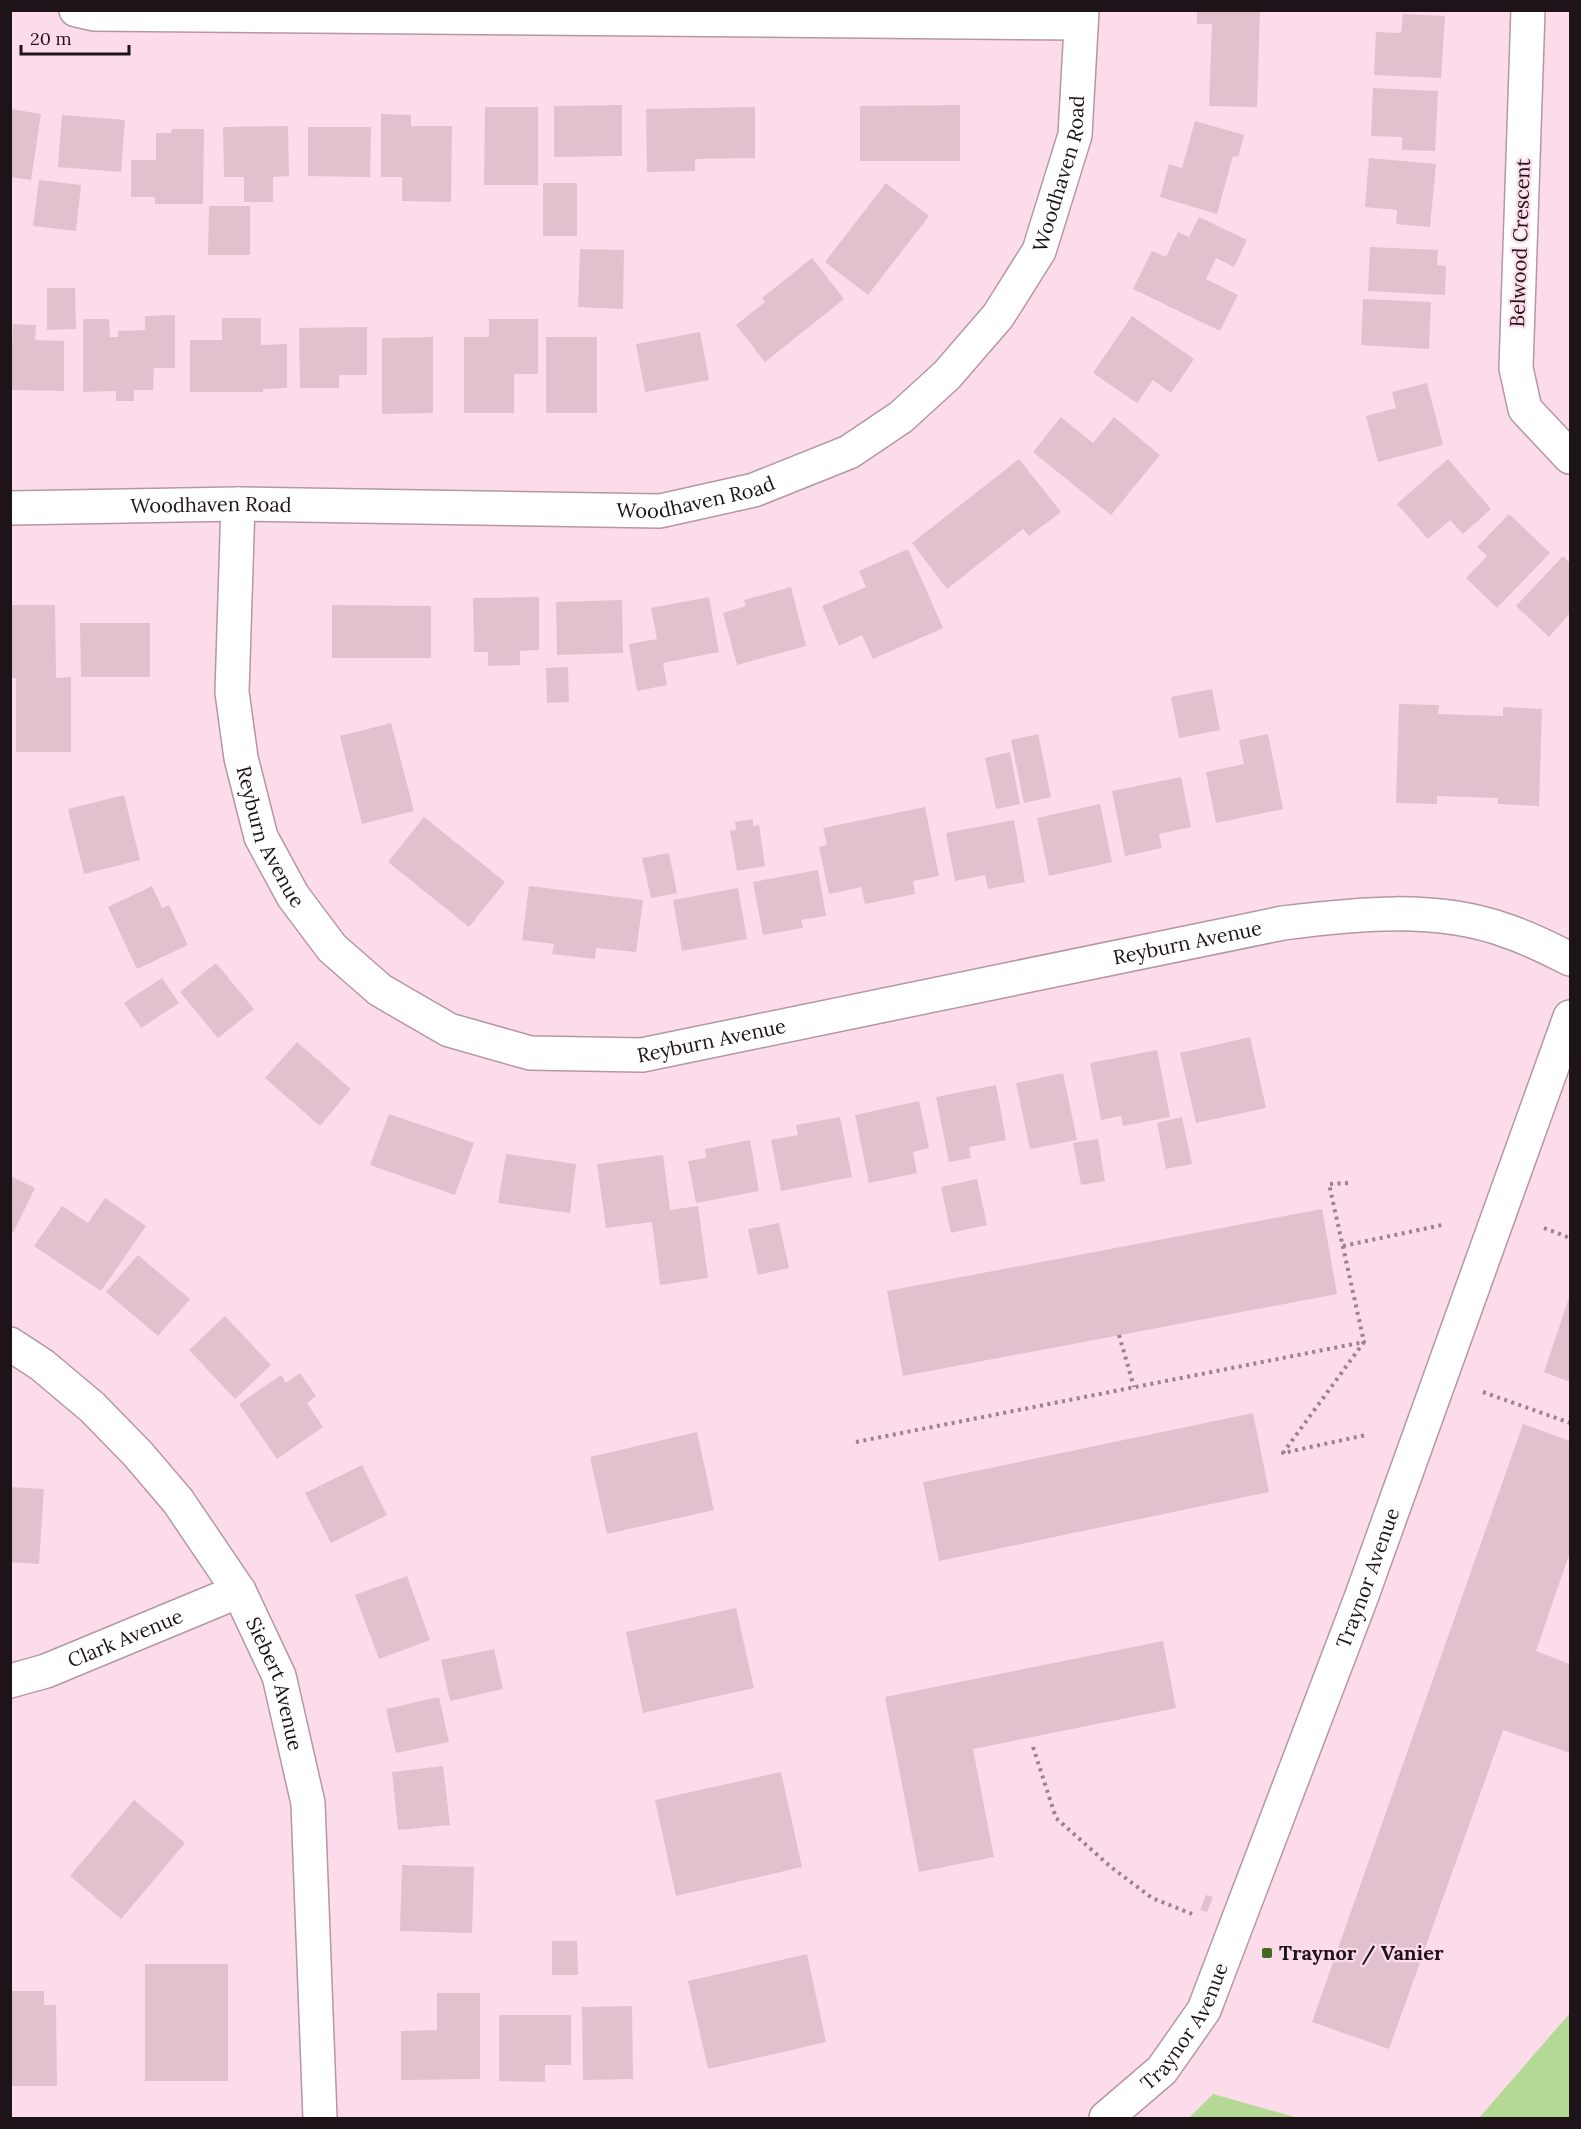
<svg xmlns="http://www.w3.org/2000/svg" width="1581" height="2129" viewBox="0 0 1581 2129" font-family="Lora,serif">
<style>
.green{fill:#b3d994}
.building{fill:#e1c1ce}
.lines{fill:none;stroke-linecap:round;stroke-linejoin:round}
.minor-casing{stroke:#b597a3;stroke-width:36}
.path{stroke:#9a838d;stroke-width:4;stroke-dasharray:3 4.5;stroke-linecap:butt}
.minor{stroke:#fff;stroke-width:33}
.poi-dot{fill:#466921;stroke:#fcdcea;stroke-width:2}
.labels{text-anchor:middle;stroke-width:4.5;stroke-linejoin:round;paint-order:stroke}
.street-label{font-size:20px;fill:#1e1318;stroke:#fcdcea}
.poi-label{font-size:20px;font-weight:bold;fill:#1e1318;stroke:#fcdcea;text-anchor:start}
</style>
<rect width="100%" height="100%" fill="#fcdcea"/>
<g class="green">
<polygon points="1570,2013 1570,2118 1479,2118"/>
<polygon points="1213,2094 1298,2118 1189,2118"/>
</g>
<g class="building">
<polygon points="1197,10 1260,10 1257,107 1209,106 1212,24 1197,24"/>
<polygon points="1403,14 1445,16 1441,78 1374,75 1376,32 1401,33"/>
<polygon points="1373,88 1438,91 1435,151 1402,150 1402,137 1371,136"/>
<polygon points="622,105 622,156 554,157 554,106"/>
<polygon points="960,105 960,161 860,161 860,106"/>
<polygon points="485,107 538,107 538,185 484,185"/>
<polygon points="755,107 755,158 695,159 695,171 647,172 646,109"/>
<polygon points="10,109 41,114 31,180 10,177"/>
<polygon points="381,114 411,115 411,126 452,126 451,202 402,201 402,177 381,177"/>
<polygon points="62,115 125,120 121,172 58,167"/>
<polygon points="1195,121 1244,135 1238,157 1233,156 1217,214 1160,197 1169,164 1182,168"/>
<polygon points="288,126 289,176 273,177 273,202 244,202 244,177 224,177 223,127"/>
<polygon points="308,127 371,127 370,177 308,176"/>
<polygon points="172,129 204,129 203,204 155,204 155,197 131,197 131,160 156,160 156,133 171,133"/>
<polygon points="1369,158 1436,164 1430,227 1396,224 1397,210 1365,207"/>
<polygon points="39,180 81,185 76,231 33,226"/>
<rect x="543" y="183" width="34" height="53"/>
<polygon points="886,183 929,216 868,295 825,262"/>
<polygon points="209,206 250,206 250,255 208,255"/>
<polygon points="1199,217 1247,240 1234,267 1216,258 1206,279 1238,295 1220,331 1133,289 1152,251 1166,257 1178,232 1189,237"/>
<polygon points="1370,247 1438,250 1437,265 1446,266 1445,295 1368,291"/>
<polygon points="580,249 624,250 623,309 578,307"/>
<polygon points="812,258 844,299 765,362 736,325 765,302 762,298"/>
<polygon points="47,288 75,288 76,329 47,330"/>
<polygon points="1363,299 1431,302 1429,349 1361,345"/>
<polygon points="175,315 175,368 154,368 153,390 134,390 134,401 116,401 116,391 83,392 83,319 109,319 110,337 118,337 118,331 145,330 145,316"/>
<polygon points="1132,316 1194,359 1171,393 1153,380 1137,403 1093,373"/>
<polygon points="222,318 261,318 261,345 287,344 287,388 263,389 263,392 190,392 190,340 222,340"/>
<polygon points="489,319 538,319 538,374 514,374 514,413 464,413 464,337 489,337"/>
<polygon points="13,324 36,325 35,340 64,341 64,391 10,390"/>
<polygon points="367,327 367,375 339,375 339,388 300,388 299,328"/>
<polygon points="700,332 709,380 645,392 636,344"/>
<polygon points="433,337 433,413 382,414 382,338"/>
<rect x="546" y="337" width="51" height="76"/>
<polygon points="1427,383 1443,445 1378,462 1366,416 1396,408 1392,392"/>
<polygon points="1061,417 1093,443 1114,417 1160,455 1111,515 1033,452"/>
<polygon points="1019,459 1061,512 1029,536 1023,529 947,589 912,543"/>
<polygon points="1448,459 1491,509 1463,534 1450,520 1428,539 1397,504"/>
<polygon points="1509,514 1550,553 1497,608 1466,578 1487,556 1477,547"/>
<polygon points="908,549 943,628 873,659 862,635 839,646 822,606 866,587 859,571"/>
<polygon points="1563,556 1570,563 1570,613 1549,637 1516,606"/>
<polygon points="791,587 806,646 737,665 723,613 746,606 744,600"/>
<polygon points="539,597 539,650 520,651 520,665 488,666 488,652 474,652 473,598"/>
<polygon points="709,597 719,652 663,663 667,685 637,691 629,644 657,639 651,608"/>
<polygon points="622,600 623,653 557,655 556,602"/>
<polygon points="10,605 55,605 56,678 71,677 71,752 16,752 16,678 10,678"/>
<polygon points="332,605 431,606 431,658 332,658"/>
<polygon points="80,623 150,623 150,677 81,677"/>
<polygon points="568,667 569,702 547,703 546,668"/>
<polygon points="1212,689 1220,730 1179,738 1171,697"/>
<polygon points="1399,704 1439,705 1438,714 1503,716 1503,707 1542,709 1539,806 1498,804 1498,798 1437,796 1437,804 1396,803"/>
<polygon points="391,723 414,811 362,824 340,736"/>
<polygon points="1038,734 1051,797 1024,803 1011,740"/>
<polygon points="1268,734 1283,809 1216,823 1206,772 1244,764 1239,740"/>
<polygon points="1010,752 1020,804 996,809 985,758"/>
<polygon points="1181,777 1191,827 1159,834 1162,848 1125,856 1112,791"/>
<polygon points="124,795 140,860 84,874 68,809"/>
<polygon points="1100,804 1112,862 1049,876 1037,818"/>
<polygon points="925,807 939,876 913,881 915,894 865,904 861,887 829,894 819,847 827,845 823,828"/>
<polygon points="424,817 505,882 469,927 388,862"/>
<polygon points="753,819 753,826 759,825 765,866 737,871 730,831 736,830 735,822"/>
<polygon points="1014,820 1025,882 988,889 985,875 955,881 946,833"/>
<polygon points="669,853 677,893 651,898 642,858"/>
<polygon points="818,870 826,916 801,920 803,928 763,935 753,882"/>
<polygon points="152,886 162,908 169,905 188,945 137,969 108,907"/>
<polygon points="529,886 643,900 636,952 596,948 595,959 552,954 554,944 522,940"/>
<polygon points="738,888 747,939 682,951 673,900"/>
<polygon points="216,963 254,1009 218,1038 180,992"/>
<polygon points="162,978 179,1003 141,1028 124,1003"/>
<polygon points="1250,1037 1266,1108 1196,1123 1180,1053"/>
<polygon points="297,1042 351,1089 320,1126 265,1078"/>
<polygon points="1157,1050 1170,1117 1123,1126 1121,1116 1101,1120 1090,1063"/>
<polygon points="1063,1073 1077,1140 1030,1149 1016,1083"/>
<polygon points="996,1085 1006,1140 969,1147 971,1158 949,1162 936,1097"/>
<polygon points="919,1101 929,1148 913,1152 917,1173 869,1183 855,1115"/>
<polygon points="389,1114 474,1143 455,1195 370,1165"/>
<polygon points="840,1117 852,1177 781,1191 771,1140 798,1135 796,1125"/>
<polygon points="1182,1117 1192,1164 1166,1169 1157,1123"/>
<polygon points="1098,1139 1105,1181 1081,1185 1073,1143"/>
<polygon points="750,1140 759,1191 696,1203 688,1161 706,1158 705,1149"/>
<polygon points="506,1154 576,1164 570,1213 498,1203"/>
<polygon points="663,1155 670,1210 698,1206 708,1278 660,1285 652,1222 606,1228 597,1164"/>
<polygon points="10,1176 35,1188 13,1233 10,1232"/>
<polygon points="977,1179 987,1225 951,1233 941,1187"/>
<polygon points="105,1198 146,1226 101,1291 34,1246 62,1206 88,1223"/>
<polygon points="1322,1209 1337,1294 903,1376 887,1291"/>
<polygon points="779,1223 789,1268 758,1275 748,1229"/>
<polygon points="138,1255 190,1299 158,1336 106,1292"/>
<polygon points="1570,1295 1570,1382 1544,1372"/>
<polygon points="225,1316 271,1365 235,1399 189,1350"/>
<polygon points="300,1373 316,1396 307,1403 323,1427 277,1459 239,1404 281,1375 286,1383"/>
<polygon points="1253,1413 1269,1492 939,1561 923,1482"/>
<polygon points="1523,1424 1570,1441 1570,1552 1536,1651 1570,1664 1570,1753 1503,1730 1389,2049 1312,2022"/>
<polygon points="697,1432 714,1510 607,1534 590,1457"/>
<polygon points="362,1465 387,1515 331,1543 305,1493"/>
<polygon points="10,1487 44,1489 39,1564 10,1562"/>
<polygon points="407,1576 430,1640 379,1659 355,1595"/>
<polygon points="736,1608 754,1688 643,1713 626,1632"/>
<polygon points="1163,1641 1176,1708 973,1749 994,1857 919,1872 885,1697"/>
<polygon points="494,1649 503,1689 450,1701 441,1660"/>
<polygon points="439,1697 449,1742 396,1753 386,1709"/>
<polygon points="443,1766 450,1825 398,1830 392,1772"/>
<polygon points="781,1772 802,1867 676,1896 655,1800"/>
<polygon points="134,1800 185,1843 121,1919 70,1876"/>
<polygon points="402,1865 474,1867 472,1933 400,1931"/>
<polygon points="1206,1895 1213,1897 1207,1912 1200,1910"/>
<polygon points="552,1941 577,1941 578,1975 552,1975"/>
<polygon points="807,1954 826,2042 708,2069 688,1981"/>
<rect x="145" y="1964" width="83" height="117"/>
<polygon points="10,1991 44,1991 44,2005 56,2005 57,2086 10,2086"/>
<polygon points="437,1993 480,1993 480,2079 401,2080 401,2031 437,2030"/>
<polygon points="632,2006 633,2079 583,2080 582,2007"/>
<polygon points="499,2015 571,2015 571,2065 545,2065 545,2082 499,2081"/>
</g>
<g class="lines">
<g class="minor-casing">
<g id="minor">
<polyline points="76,10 94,14 1081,23"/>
<polyline points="1528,10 1516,368 1525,409 1570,457"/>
<path id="s1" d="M238 504 232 692 241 758 261 837 293 896 332 948 380 990 449 1030 530 1053 642 1055 1283 923C1356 914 1436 905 1507 931 1529 938 1550 949 1570 959"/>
<path id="s2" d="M10 508 238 504 660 511 754 490 849 452 901 417 947 375 998 316 1039 251 1075 135 1082 10"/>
<path id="s3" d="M10 1344 42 1365 92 1407 137 1453 178 1501 239 1591 279 1676 308 1803 320 2118"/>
<path id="s4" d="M10 1681 46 1671 239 1591"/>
<path id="s5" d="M1106 2118 1162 2070 1204 2010 1361 1598 1570 1017"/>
</g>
</g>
<g class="path">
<polyline points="1348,1183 1329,1184 1364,1342"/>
<polyline points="1544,1228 1570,1238"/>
<polyline points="1343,1246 1442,1225"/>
<polyline points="1119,1335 1134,1387"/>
<polyline points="1483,1392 1570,1423"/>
<polyline points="856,1442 1364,1342 1283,1453 1366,1435"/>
<polyline points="1033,1747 1056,1818 1111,1867 1152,1898 1192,1914"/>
</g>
<use href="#minor" class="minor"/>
</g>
<rect class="poi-dot" x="1261" y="1947" width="12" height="12" rx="3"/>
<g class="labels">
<g class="street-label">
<text dy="7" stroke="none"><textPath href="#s2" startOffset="1209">Woodhaven Road</textPath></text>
<text transform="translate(1520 243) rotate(-88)" y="7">Belwood Crescent</text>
<text dy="7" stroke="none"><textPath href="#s2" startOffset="687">Woodhaven Road</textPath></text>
<text dy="7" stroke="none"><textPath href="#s2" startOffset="201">Woodhaven Road</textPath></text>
<text dy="7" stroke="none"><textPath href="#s1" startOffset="339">Reyburn Avenue</textPath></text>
<text dy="7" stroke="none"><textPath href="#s1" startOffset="1365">Reyburn Avenue</textPath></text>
<text dy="7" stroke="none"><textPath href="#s1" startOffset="879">Reyburn Avenue</textPath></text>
<text dy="7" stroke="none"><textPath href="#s5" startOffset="609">Traynor Avenue</textPath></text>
<text dy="7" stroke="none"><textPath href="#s4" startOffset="123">Clark Avenue</textPath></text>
<text dy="7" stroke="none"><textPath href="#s3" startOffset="440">Siebert Avenue</textPath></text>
<text dy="7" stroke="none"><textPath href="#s5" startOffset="123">Traynor Avenue</textPath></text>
</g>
<g class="poi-label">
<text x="1279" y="1960">Traynor / Vanier</text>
</g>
</g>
<rect width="1581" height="2129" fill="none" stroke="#1e1318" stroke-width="24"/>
<path d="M21 45v9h108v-9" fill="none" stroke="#1e1318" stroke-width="3"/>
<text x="30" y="45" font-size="18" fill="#1e1318" stroke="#fcdcea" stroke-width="4.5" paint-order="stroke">20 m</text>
</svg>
